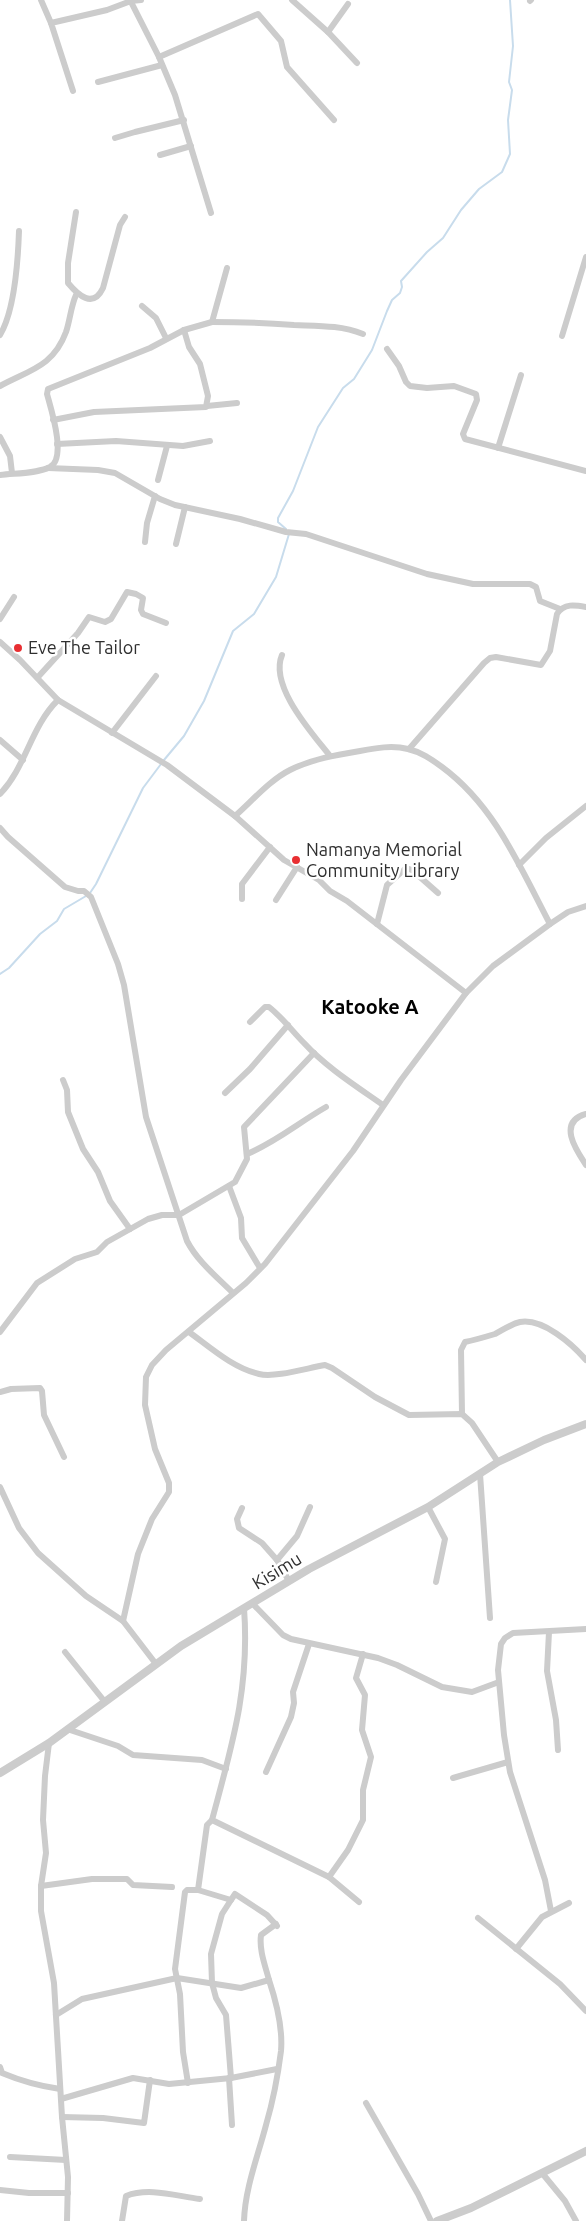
<svg xmlns="http://www.w3.org/2000/svg" width="586" height="2221" viewBox="0 0 586 2221" font-family="Ubuntu,sans-serif">
<style>
.lines{fill:none;stroke-linecap:round;stroke-linejoin:round}
.stream{stroke:#c8dcec;stroke-width:2}
.minor{stroke:#ccc;stroke-width:6}
.tertiary{stroke:#ccc;stroke-width:8}
.poi-dot{fill:#e82f32;stroke:#fff;stroke-width:2}
.labels{text-anchor:middle;stroke-width:5;stroke-linejoin:round;paint-order:stroke}
.poi-label{font-size:18px;fill:#2f2f2f;stroke:#fff;text-anchor:start}
.street-label{font-size:18px;fill:#2f2f2f;stroke:#fff}
.quarter-label{font-size:20px;font-weight:bold;fill:#000;stroke:#fff}
</style>
<rect width="100%" height="100%" fill="#fff"/>
<g class="lines">
<g class="stream">
<polyline points="286,529 278,522 278,518 293,491 318,427 343,388 354,379 372,350 387,311 392,300 400,293 402,287 401,281 427,252 443,238 461,210 479,189 502,172 510,154 508,120 512,90 509,82 513,46 510,0"/>
<polyline points="164,760 184,736 204,701 233,631 254,614 276,577 289,534"/>
<polyline points="90,893 96,884 143,788 161,764"/>
<polyline points="0,974 9,968 40,934 57,921 64,909 86,896"/>
</g>
<g class="minor">
<polyline points="41,0 51,23"/>
<polyline points="130,0 159,57 175,95 211,213"/>
<polyline points="292,0 328,32 357,63"/>
<polyline points="530,1 531,0"/>
<polyline points="328,32 348,4"/>
<polyline points="159,57 258,14 281,41 287,67 334,120"/>
<polyline points="98,82 162,65"/>
<polyline points="73,91 51,23 107,10 131,1 141,0"/>
<polyline points="115,138 135,132 184,120"/>
<polyline points="160,155 191,146"/>
<path d="M76 212 68 263V283C78 295 93 309 103 288L120 225 125 217"/>
<polyline points="142,306 156,318 166,338"/>
<path d="M212 322C240 322 267 323 294 325 318 326 340 325 363 334"/>
<path d="M0 335C15 310 18 260 19 231"/>
<polyline points="562,336 586,257"/>
<polyline points="387,349 399,366 406,382 410,386 427,388 454,386 476,394 477,400 463,434 465,439 586,471"/>
<path d="M0 386C29 370 53 367 66 332 70 320 71 306 76 295"/>
<polyline points="207,406 237,403"/>
<polyline points="53,420 94,412 206,407 208,396 200,364 189,347 184,330"/>
<polyline points="0,437 10,456 12,473"/>
<polyline points="57,444 116,441 183,446 210,441"/>
<polyline points="498,448 521,375"/>
<polyline points="48,468 98,470 115,473 160,499 175,505 240,519 286,532 306,534 427,574 473,584 530,584 536,587 540,601 560,609"/>
<path d="M0 475C15 473 36 474 50 467 67 458 51 409 47 394L48 389 150 348 184 330 212 322 227 268"/>
<polyline points="158,480 167,446"/>
<polyline points="145,542 147,523 155,496"/>
<polyline points="176,544 185,507"/>
<polyline points="0,619 14,597"/>
<polyline points="0,642 20,660 58,700 167,765 235,816 284,860 319,880 330,891 347,901 466,993"/>
<path d="M282 655C269 686 312 733 330 756"/>
<polyline points="38,677 78,633 89,617 105,622 111,619 127,592 136,594 143,598 141,610 143,614 166,623"/>
<polyline points="112,733 156,676"/>
<polyline points="0,740 23,760"/>
<path d="M409 749 484 663 490 658 496 657 541 665 550 651 557 614C564 603 575 605 586 607"/>
<path d="M0 794C26 767 31 726 58 700"/>
<path d="M235 816C252 801 270 780 290 770 312 759 336 755 360 751 376 748 392 745 408 749 421 752 431 759 442 767 495 806 520 867 550 924"/>
<path d="M0 828 8 837 65 887 78 891H84L91 897 118 964 124 985 146 1117 187 1241C198 1262 216 1276 233 1293"/>
<polyline points="519,865 546,838 586,806"/>
<polyline points="242,899 242,884 270,847"/>
<polyline points="276,900 297,867"/>
<polyline points="377,924 387,885 406,868 412,870 438,893"/>
<path d="M250 1022 265 1007H269C283 1018 292 1031 304 1043 326 1067 356 1086 383 1105"/>
<polyline points="63,1080 67,1090 68,1112 83,1149 98,1172 110,1201 130,1229"/>
<polyline points="225,1093 250,1069 288,1025"/>
<path d="M586 1114C557 1122 576 1150 586 1165"/>
<path d="M247 1154C276 1142 298 1123 326 1107"/>
<polyline points="229,1186 241,1218 242,1238 260,1268"/>
<polyline points="0,1332 37,1283 75,1259 97,1252 107,1242 148,1219 162,1215 179,1215 235,1182 247,1159 244,1127 314,1053"/>
<path d="M189 1332C211 1348 233 1368 259 1374 275 1378 307 1368 325 1365L332 1368 375 1397 409 1415 462 1414 472 1423 498 1462"/>
<polyline points="0,1392 11,1389 40,1388 42,1391 44,1415 64,1457"/>
<path d="M462 1414 461 1350 465 1342C475 1340 485 1337 495 1334 503 1330 511 1324 520 1322 543 1318 572 1344 586 1360"/>
<polyline points="480,1474 490,1618"/>
<polyline points="0,1487 19,1528 38,1553 86,1596 123,1621 156,1664"/>
<polyline points="428,1507 445,1539 436,1582"/>
<polyline points="242,1508 237,1519 239,1528 262,1543 277,1560 289,1581"/>
<polyline points="277,1560 297,1536 310,1507"/>
<polyline points="253,1604 283,1635 291,1639 378,1658 397,1665 442,1687 472,1692 499,1682"/>
<path d="M244 1608C250 1688 232 1745 212 1820L329 1877 359 1902"/>
<polyline points="123,1621 138,1554 152,1519 169,1492 169,1483 155,1449 145,1405 146,1377 152,1365 166,1350 246,1283 265,1264 353,1151 401,1080 466,993 493,966 550,924 568,912 586,906"/>
<polyline points="549,1632 547,1671 556,1720 558,1750"/>
<polyline points="65,1652 105,1702"/>
<polyline points="67,1729 118,1746 133,1755 202,1760 226,1769"/>
<polyline points="49,1743 45,1776 43,1820 46,1853 41,1886 41,1911 54,1983 62,2117 68,2177 67,2221"/>
<polyline points="266,1772 291,1717 294,1703 293,1692 309,1644"/>
<polyline points="453,1778 508,1762"/>
<polyline points="329,1877 348,1850 363,1820 363,1790 371,1757 362,1730 365,1695 356,1678 363,1654"/>
<polyline points="41,1886 92,1879 127,1879 133,1885 172,1887"/>
<polyline points="198,1890 207,1825 212,1820"/>
<polyline points="231,1900 222,1914 211,1954 212,1983 216,1998 226,2015 231,2078"/>
<polyline points="551,1911 545,1880 510,1772 504,1735 498,1670 501,1644 505,1638 513,1633 586,1629"/>
<polyline points="478,1918 560,1984 586,2011"/>
<polyline points="516,1949 542,1917 569,1903"/>
<polyline points="56,2015 82,1999 177,1978 241,1988 269,1980"/>
<path d="M0 2067 2 2073C21 2081 39 2086 60 2089"/>
<polyline points="229,2078 232,2125"/>
<polyline points="188,2083 183,2052 180,1994 175,1969 185,1892 187,1890 198,1890 231,1900 235,1894 267,1915 277,1926"/>
<polyline points="61,2099 133,2078 169,2084 231,2078 277,2069"/>
<polyline points="366,2103 418,2194 431,2221"/>
<polyline points="62,2117 103,2118 144,2123 150,2080"/>
<polyline points="10,2157 66,2160"/>
<polyline points="542,2173 565,2201 576,2221"/>
<polyline points="0,2190 29,2193 68,2193"/>
<path d="M122 2221 126 2196C149 2187 176 2196 200 2199"/>
<path d="M244 2221C245 2188 258 2156 266 2125 273 2101 278 2075 281 2051 283 2028 276 2001 269 1980 265 1965 259 1950 261 1935L276 1924"/>
</g>
<g class="tertiary">
<polyline points="0,1773 49,1743 181,1646 309,1569 428,1507 498,1462 544,1440 586,1424"/>
<polyline points="437,2221 471,2208 586,2151"/>
</g>
</g>
<g class="poi-dot">
<circle cx="18" cy="648" r="5"/>
<circle cx="296" cy="860" r="5"/>
</g>
<g class="labels">
<g class="poi-label">
<text x="28" y="654">Eve The Tailor</text>
<text x="306" y="856">Namanya Memorial<tspan x="306" dy="21">Community Library</tspan></text>
</g>
<g class="street-label">
<text transform="translate(277 1571) rotate(-31)" y="6">Kisimu</text>
</g>
<g class="quarter-label">
<text x="370" y="1014">Katooke A</text>
</g>
</g>
</svg>
